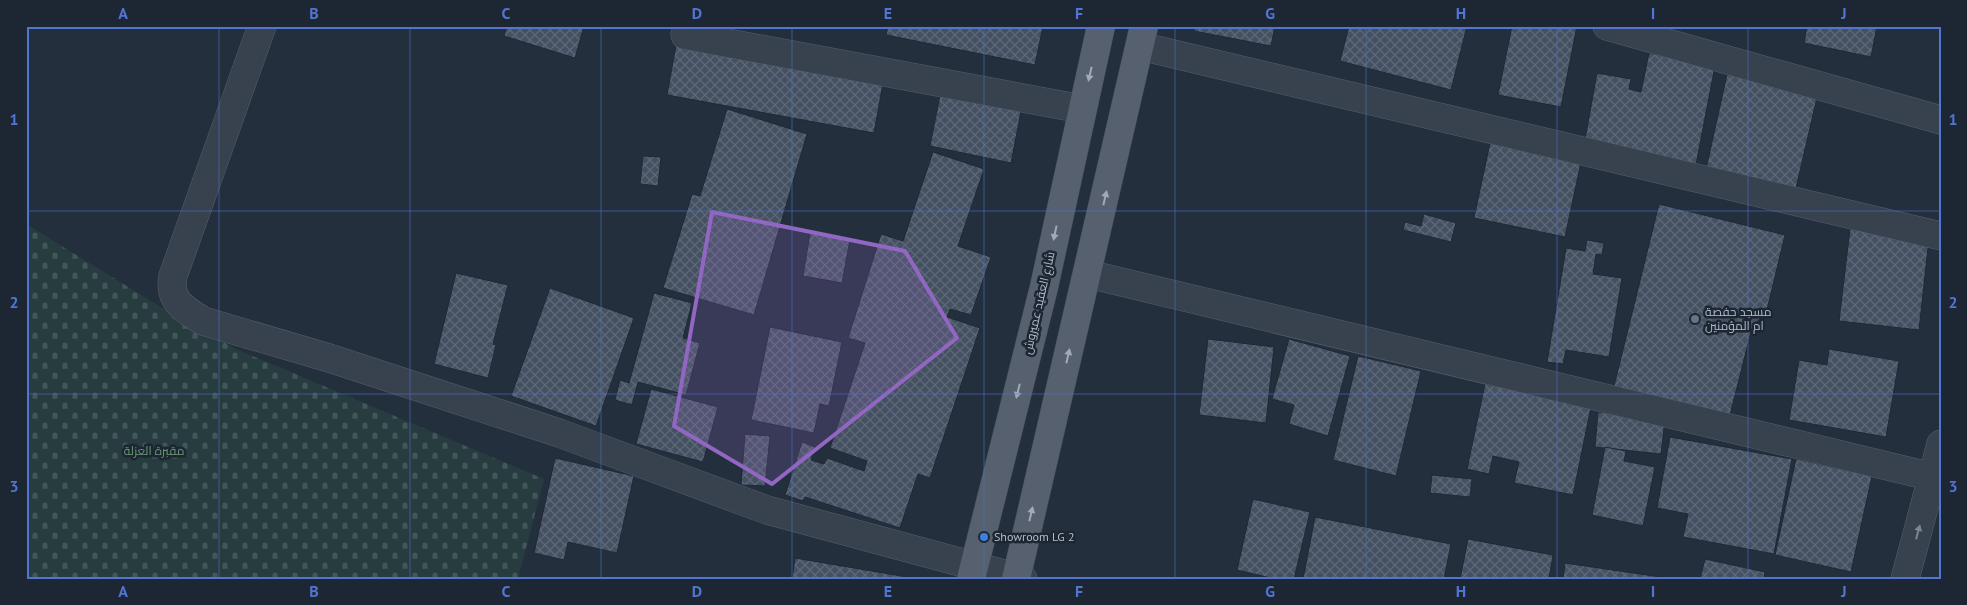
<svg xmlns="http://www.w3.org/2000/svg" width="1967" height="605" viewBox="0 0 1967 605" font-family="'PT Sans',Cairo,sans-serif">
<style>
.cemetery{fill:url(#cemetery-stones)}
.building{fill:url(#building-cross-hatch);stroke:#1f2835}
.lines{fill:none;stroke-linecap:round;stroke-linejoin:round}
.minor-casing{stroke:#565f6c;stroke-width:29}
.major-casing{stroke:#414a57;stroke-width:29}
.minor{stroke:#38414e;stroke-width:28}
.major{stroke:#56606e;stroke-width:28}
.oneway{fill:#a1aab7}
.oneway2{fill:#7c8592}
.marked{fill:#9266c3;fill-opacity:0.2;stroke:#9266c3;stroke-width:4;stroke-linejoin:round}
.grid{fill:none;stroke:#5274d3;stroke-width:1;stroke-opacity:0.55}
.worship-dot{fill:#6b7280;stroke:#1d2633;stroke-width:2}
.shop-dot{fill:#3f7fe0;stroke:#1d2633;stroke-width:2}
.labels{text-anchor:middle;stroke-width:5;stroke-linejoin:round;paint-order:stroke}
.street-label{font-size:12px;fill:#b4bcc9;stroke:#1d2633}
.poi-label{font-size:12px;fill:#b4bcc9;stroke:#1d2633;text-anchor:start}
.park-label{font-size:12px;fill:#6b9a76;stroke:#1d2633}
.neatline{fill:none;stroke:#5274d3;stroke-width:2}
.grid-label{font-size:16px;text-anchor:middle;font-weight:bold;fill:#5274d3}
</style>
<defs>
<pattern id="cemetery-stones" width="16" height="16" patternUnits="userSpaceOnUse" patternTransform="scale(1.25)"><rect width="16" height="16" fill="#263c3f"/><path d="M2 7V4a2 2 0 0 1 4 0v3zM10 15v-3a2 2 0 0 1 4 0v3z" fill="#435659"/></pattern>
<pattern id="building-cross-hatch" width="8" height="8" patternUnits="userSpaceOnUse" patternTransform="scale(1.25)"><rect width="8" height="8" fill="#455162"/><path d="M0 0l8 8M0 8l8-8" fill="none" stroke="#5d6877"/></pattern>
</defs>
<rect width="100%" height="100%" fill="#242f3e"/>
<polygon class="cemetery" points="26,224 159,306 236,349 544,479 518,579 26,579"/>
<g class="building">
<polygon points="507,26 584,26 575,58 504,36"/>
<polygon points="888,26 1043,26 1035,65 886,35"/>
<polygon points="1194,26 1275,26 1271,46 1194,31"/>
<polygon points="1349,26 1467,26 1451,90 1340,61"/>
<polygon points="1512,26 1577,26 1561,107 1498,95"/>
<polygon points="1807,26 1877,26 1871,57 1804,43"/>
<polygon points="678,34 885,72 874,133 667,95"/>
<polygon points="1649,53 1715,66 1695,170 1584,145 1597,73 1631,79 1629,89 1641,92"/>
<polygon points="1728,70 1819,89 1796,188 1706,169"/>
<polygon points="943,80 1024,96 1011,163 930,146"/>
<polygon points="727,109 807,134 754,315 663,288 692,194 700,196"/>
<polygon points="1490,143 1581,162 1565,237 1474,218"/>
<polygon points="933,152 984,169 958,246 991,257 971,315 950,309 947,317 980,328 930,478 918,474 900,528 805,497 803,501 785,495 802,442 815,447 811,460 824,464 827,458 864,471 867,461 830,448 865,343 848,338 881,234 903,241"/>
<polygon points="643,156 661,157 658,186 640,184"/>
<polygon points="1659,204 1785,235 1767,310 1752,328 1729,419 1613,390"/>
<polygon points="1424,214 1456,223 1451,242 1403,230 1405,222 1421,226"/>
<polygon points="1850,229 1929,239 1919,330 1839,321"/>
<polygon points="810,233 850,240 842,283 803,276"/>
<polygon points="1587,240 1604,243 1602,255 1596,254 1593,274 1622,278 1609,357 1566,350 1563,364 1547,362 1566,248 1585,251"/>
<polygon points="456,273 508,285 493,344 496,345 488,378 434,364"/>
<polygon points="550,288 634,318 596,426 511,396"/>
<polygon points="654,293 692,303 683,338 700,343 686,395 638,382 632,405 615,400 620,380 629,383"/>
<polygon points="770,327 842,342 829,406 820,404 814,433 751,420"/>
<polygon points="1208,339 1274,347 1266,423 1199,415"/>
<polygon points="1289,339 1350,356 1328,436 1289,424 1294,405 1272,399"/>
<polygon points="1829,349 1899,361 1886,437 1789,420 1799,360 1827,365"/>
<polygon points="1358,356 1421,371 1396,476 1333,460"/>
<polygon points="1485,384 1591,407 1573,495 1514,483 1519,462 1493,456 1489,474 1467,469"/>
<polygon points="651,389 718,407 703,462 636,444"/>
<polygon points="1598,412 1665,420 1661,454 1595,447"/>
<polygon points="745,434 770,436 765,486 741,485"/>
<polygon points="1670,437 1792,459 1774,554 1683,537 1688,514 1657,508"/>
<polygon points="1605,447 1626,451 1624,461 1655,467 1643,526 1592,515"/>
<polygon points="555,458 634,476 617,553 568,542 564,560 534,553"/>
<polygon points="1796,459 1872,476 1851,572 1775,555"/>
<polygon points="1432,475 1472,479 1470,497 1430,493"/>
<polygon points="1253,499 1310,512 1294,579 1275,579 1237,570"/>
<polygon points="1315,517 1451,544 1444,579 1303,579"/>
<polygon points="1468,539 1553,555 1549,579 1460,579"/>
<polygon points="795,558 913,578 913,579 792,579"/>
<polygon points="1705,559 1765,572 1764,579 1700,579"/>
<polygon points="1565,563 1674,579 1563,579"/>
</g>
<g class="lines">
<g class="minor-casing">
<g id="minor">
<path d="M262 26 173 276C168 301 184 309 203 321L329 358 559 433 767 510 1023 579"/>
<polyline points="1607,26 1941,120"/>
<polyline points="685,35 1082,109"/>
<polyline points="1140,46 1941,236"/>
<polyline points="1088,274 1933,477"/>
<polyline points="1905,579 1941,444"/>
</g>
</g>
<g class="major-casing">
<g id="major">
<polyline points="971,579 1044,287 1101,26"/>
<polyline points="1016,579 1144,26"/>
</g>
</g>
<use href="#minor" class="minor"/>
<use href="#major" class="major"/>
</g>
<defs><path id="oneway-solid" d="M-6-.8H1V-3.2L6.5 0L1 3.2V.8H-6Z" transform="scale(1.25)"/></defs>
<g class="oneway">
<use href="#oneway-solid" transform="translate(1090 74) rotate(103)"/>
<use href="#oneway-solid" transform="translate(1105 198) rotate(-77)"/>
<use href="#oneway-solid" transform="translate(1055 233) rotate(102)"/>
<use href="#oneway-solid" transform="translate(1068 356) rotate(-77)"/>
<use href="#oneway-solid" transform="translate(1018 391) rotate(104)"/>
<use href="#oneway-solid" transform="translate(1031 514) rotate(-77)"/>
</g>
<use class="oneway2" href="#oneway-solid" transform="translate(1918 532) rotate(-75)"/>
<path class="marked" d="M712 212 905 251 957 338 772 484 674 426Z"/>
<path class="grid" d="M219 26V579M410 26V579M601 26V579M792 26V579M984 26V579M1175 26V579M1366 26V579M1557 26V579M1748 26V579M26 211H1941M26 394H1941"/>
<circle class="worship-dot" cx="1695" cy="319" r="5"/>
<circle class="shop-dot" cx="984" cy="537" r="5"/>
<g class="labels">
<g class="street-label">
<text transform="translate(1039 303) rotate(-77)" y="4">شارع العقيد عميروش</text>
</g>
<g class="poi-label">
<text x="1705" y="316">مسجد حفصة<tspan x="1705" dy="14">ام المؤمنين</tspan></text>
<text x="994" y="541">Showroom LG 2</text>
</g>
<g class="park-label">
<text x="154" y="455">مقبرة العزلة</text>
</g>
</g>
<rect width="1967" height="605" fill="none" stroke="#1d2633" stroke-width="55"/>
<rect x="28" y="28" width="1912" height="550" class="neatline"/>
<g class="grid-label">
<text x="123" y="19">A</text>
<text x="314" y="19">B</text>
<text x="506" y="19">C</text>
<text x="697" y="19">D</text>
<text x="888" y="19">E</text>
<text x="1079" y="19">F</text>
<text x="1270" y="19">G</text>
<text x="1461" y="19">H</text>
<text x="1653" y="19">I</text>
<text x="1844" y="19">J</text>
<text x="14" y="125">1</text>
<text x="1953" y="125">1</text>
<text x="14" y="308">2</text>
<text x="1953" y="308">2</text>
<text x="14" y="492">3</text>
<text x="1953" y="492">3</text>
<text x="123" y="597">A</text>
<text x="314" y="597">B</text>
<text x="506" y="597">C</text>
<text x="697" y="597">D</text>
<text x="888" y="597">E</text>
<text x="1079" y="597">F</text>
<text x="1270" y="597">G</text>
<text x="1461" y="597">H</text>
<text x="1653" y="597">I</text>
<text x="1844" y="597">J</text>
</g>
</svg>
